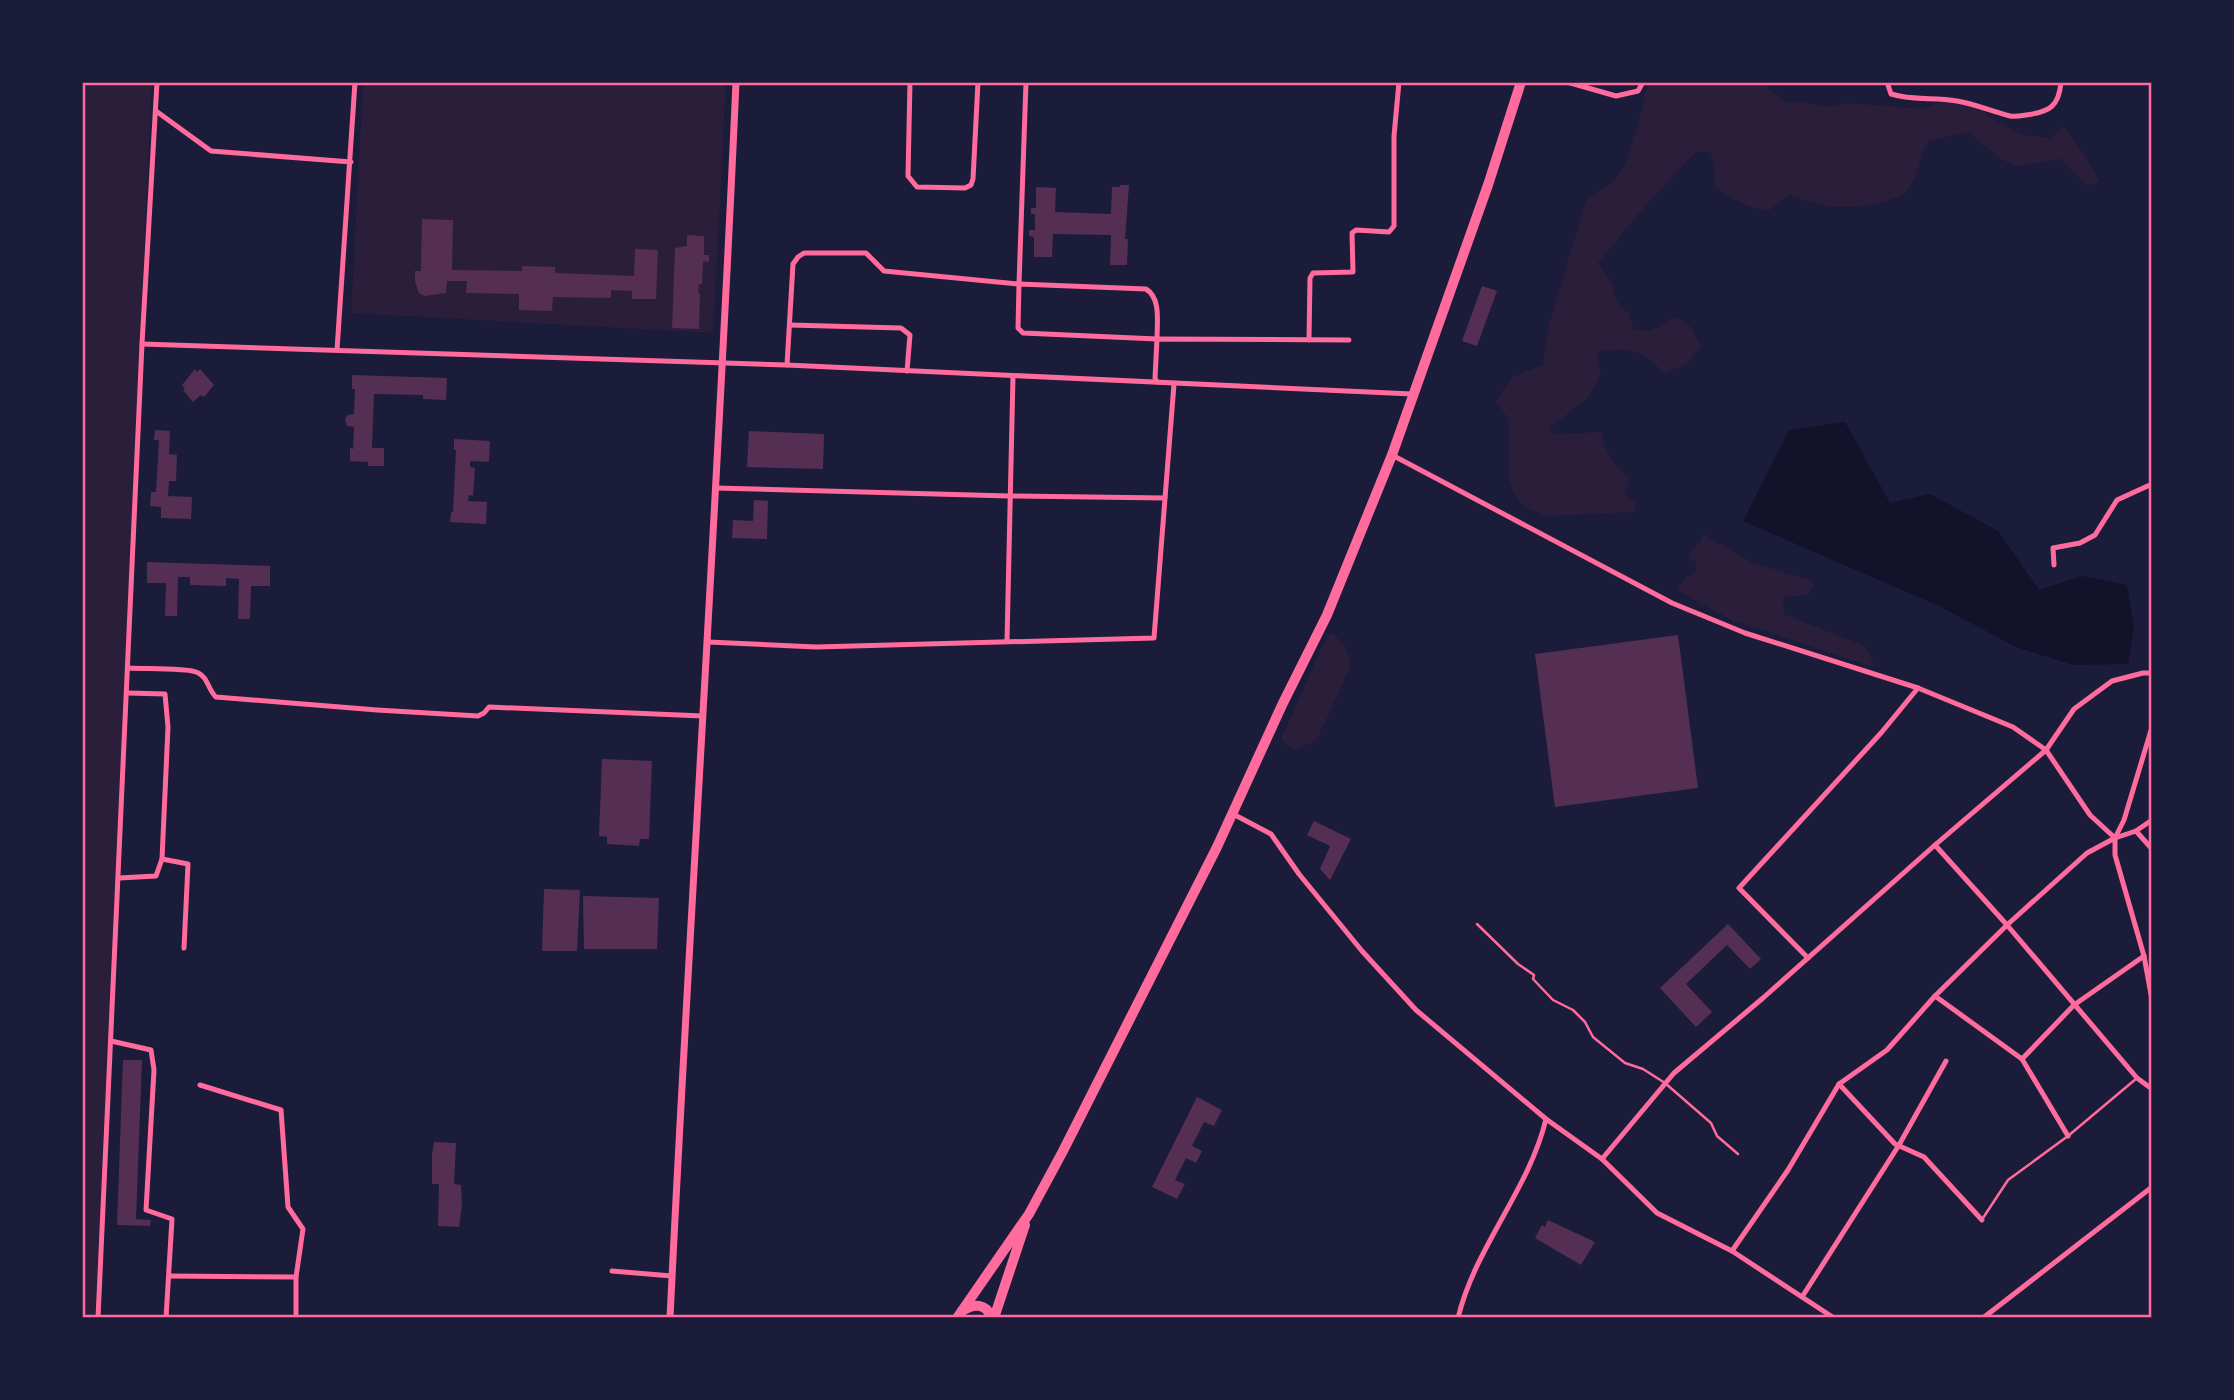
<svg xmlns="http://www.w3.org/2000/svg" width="2234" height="1400" viewBox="0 0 2234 1400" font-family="Raleway,sans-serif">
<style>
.green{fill:#2a1e3b}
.water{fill:#12122b}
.building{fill:#542f53}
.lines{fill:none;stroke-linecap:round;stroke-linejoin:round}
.service{stroke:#ff6b9d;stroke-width:2.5}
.minor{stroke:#ff6b9d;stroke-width:5}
.tertiary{stroke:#ff6b9d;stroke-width:7}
.trunk{stroke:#ff6b9d;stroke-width:10}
.neatline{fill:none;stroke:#ff6b9d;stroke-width:2.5}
</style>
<rect width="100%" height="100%" fill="#1b1b3a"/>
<g class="green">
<polygon points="82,82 152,82 95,1318 82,1318"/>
<polygon points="363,82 726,82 713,333 351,313"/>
<path d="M1651 82H1767L1769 89 1787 103 1801 102 1825 107 1847 103 1924 109 1947 99 1973 103 1996 121 2023 135 2051 138 2063 126 2086 157 2099 181 2087 186 2062 159 2014 166 1998 157 1969 132 1929 141C1918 156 1920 176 1907 191 1895 203 1855 208 1838 207 1822 207 1805 200 1790 195L1768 211C1747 207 1732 200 1715 187L1713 161 1710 152H1696L1651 199 1598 263 1612 283 1616 300 1628 313 1634 329 1650 331 1675 317 1690 326 1701 346 1687 364 1664 373C1641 349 1628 347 1596 352L1601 372 1589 397 1549 428 1552 434 1602 432C1604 453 1615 464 1630 479L1624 495 1636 502 1634 512 1547 516 1524 507 1514 494 1509 481V420L1496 401 1512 377 1543 365 1548 328 1586 201 1615 180 1624 167 1641 114 1645 92Z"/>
<polygon points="1703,534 1751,562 1809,580 1814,586 1808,595 1785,597 1783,603 1784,614 1865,646 1874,664 1872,667 1732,620 1676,590 1686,577 1695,573 1697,564 1688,555 1701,541"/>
<path d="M1332 633C1343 642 1349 652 1351 666L1316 741 1295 749 1287 745 1281 739 1327 636Z"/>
</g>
<polygon class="water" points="1845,422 1890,503 1930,494 1998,531 2039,590 2082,576 2127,585 2134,627 2128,664 2073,665 2016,647 1939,606 1743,521 1789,430"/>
<g class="building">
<polygon points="1120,185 1129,185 1125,239 1128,239 1127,265 1110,265 1111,235 1053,234 1052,257 1034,257 1034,237 1029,236 1029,230 1035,230 1035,214 1031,214 1031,208 1036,208 1036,187 1056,188 1055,212 1111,214 1112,187 1120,187"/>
<polygon points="422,219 453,220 452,270 522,271 522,266 555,267 555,273 634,276 635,249 658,250 656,299 632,299 632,291 611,290 611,298 553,297 552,311 519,310 519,294 466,293 467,281 447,281 446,293 425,296 419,293 415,281 415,271 421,271"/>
<polygon points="687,235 704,236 704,255 709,255 709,262 703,261 702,284 699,284 698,293 700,293 699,329 672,328 675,248 687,246"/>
<polygon points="1482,286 1497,291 1477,346 1462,341"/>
<polygon points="195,369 197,372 200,369 214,385 204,397 201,395 193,402 183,390 185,389 182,385"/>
<polygon points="352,375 447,378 446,400 423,399 423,395 374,394 372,448 384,448 384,466 368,466 368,462 350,461 350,448 353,449 354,427 347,426 345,419 348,415 354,414 355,389 352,389"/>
<polygon points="155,430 170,431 169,454 177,455 176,481 169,481 168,496 192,497 191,519 161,518 161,507 150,506 151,492 156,492 159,440 154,440"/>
<polygon points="749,431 824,434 823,469 747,467"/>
<polygon points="454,439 490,441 489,462 470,461 470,467 475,468 473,496 469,495 468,501 487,502 486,524 450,522 451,512 453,512 456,450 454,450"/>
<polygon points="754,500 768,501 767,539 732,538 733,520 753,521"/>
<polygon points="147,562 270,566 270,586 251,586 250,619 238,619 239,579 226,578 226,586 190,585 190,577 178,577 177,616 165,616 166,583 147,583"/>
<polygon points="1678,635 1698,788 1555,807 1535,654"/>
<polygon points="602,759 652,761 649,839 640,839 639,846 607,844 607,837 599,836"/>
<polygon points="1314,821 1351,839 1330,880 1320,869 1330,846 1307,835"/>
<polygon points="544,889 580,890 577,951 542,951"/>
<polygon points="583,896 659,898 657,949 584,949"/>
<polygon points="1728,924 1761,959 1750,969 1727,945 1686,984 1712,1012 1696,1027 1660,988"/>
<polygon points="123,1060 142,1060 136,1219 151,1220 150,1226 117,1225"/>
<polygon points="1197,1097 1222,1110 1214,1126 1204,1122 1192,1146 1202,1151 1196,1163 1186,1158 1175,1180 1185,1184 1177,1199 1152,1187"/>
<polygon points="434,1142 456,1143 454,1184 461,1185 462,1205 459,1227 438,1226 439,1184 432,1184 432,1155"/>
<polygon points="1548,1220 1595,1242 1581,1265 1535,1238 1542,1225 1545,1227"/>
</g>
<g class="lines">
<g class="service">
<polyline points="1477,924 1518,964 1534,975 1533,979 1553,1000 1573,1010 1585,1022 1593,1037 1625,1063 1643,1069 1665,1083 1711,1123 1717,1136 1738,1154"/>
<polyline points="1983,1218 2008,1180 2068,1136 2137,1078"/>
</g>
<g class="minor">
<polyline points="910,82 908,176 917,187 965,188 971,185 973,179 978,82"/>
<polyline points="1567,82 1616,96 1638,91 1643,82"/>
<path d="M1887 82 1891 94C1913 101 1934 97 1957 101 1975 104 1991 111 2010 116 2015 117 2020 116 2026 115 2049 112 2059 107 2061 82"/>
<polyline points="156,111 211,151 351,162"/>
<path d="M1019 284 1146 289C1161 298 1157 322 1157 339L1023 333 1018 328Z"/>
<polyline points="790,325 901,328 910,335 907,371"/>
<polyline points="1309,340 1310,278 1313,273 1353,272 1352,233 1356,230 1389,232 1394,226 1394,136 1399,82"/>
<polyline points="142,344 787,365 1412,394"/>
<polyline points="337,350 355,82"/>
<polyline points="787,365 793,264 798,257 804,253 866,253 884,271 1019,284 1026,82"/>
<polyline points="1157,382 1155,378 1157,339 1349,340"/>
<polyline points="1392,455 1672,603 1745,633 1918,688 2013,727 2046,750 2090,815 2115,838"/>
<polyline points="716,488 1009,496 1165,498"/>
<polyline points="2054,565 2053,548 2080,543 2095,535 2117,500 2152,484"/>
<polyline points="1007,641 1013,376"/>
<polyline points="708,642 816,647 1154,638 1174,384"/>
<path d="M129 668C142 669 186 668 196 672 208 676 208 690 216 697L377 710 478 716 484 713 489 707 703 716"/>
<polyline points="1233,814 1271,834 1299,874 1362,951 1416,1010 1546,1119 1602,1159 1657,1213 1732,1251 1834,1318"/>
<polyline points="2136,831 2152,820"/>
<polyline points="2115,838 2115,855 2144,956 2152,1000"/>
<polyline points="2115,838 2136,831 2152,849"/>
<polyline points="1935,845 2007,925 2137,1078 2152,1089"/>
<polyline points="162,859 188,864 184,948"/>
<polyline points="119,878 156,876 162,859 168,727 165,694 128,693"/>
<polyline points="1808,958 1739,888 1881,733 1918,688"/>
<polyline points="1935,996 2022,1059 2068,1136"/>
<polyline points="111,1041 151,1050 154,1070 146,1210 172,1219 166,1318"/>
<polyline points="2022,1059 2074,1005 2144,956"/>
<polyline points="1839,1084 1895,1144 1924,1157 1982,1220"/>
<polyline points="200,1085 281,1110 288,1207 303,1229 296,1277"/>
<polyline points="1602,1159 1674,1073 1763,998 1935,845 2046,750 2074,709 2112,681 2143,673 2152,673"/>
<polyline points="1732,1251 1788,1170 1839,1084 1887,1050 1935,996 2007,925 2087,853 2115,838 2124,820 2152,727"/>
<polyline points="612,1271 672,1276"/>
<polyline points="169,1276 296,1277 296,1318"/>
<polyline points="1802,1297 1899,1145 1946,1061"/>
<polyline points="98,1318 142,344 157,82"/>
<path d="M1458 1318C1475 1247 1529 1190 1546 1119"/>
<polyline points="1983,1318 2152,1187"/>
</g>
<path class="tertiary" d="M670 1318C690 906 718 494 736 82"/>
<g class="trunk">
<path d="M962 1311C974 1303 986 1303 992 1318"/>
<polyline points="957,1318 1029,1214 1063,1151 1217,847 1283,703 1327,615 1392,455 1488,185 1521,82"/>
<polyline points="994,1318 1025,1225"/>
</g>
</g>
<rect width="2234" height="1400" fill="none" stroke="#1b1b3a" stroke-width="168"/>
<rect x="84" y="84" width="2066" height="1232" class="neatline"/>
</svg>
